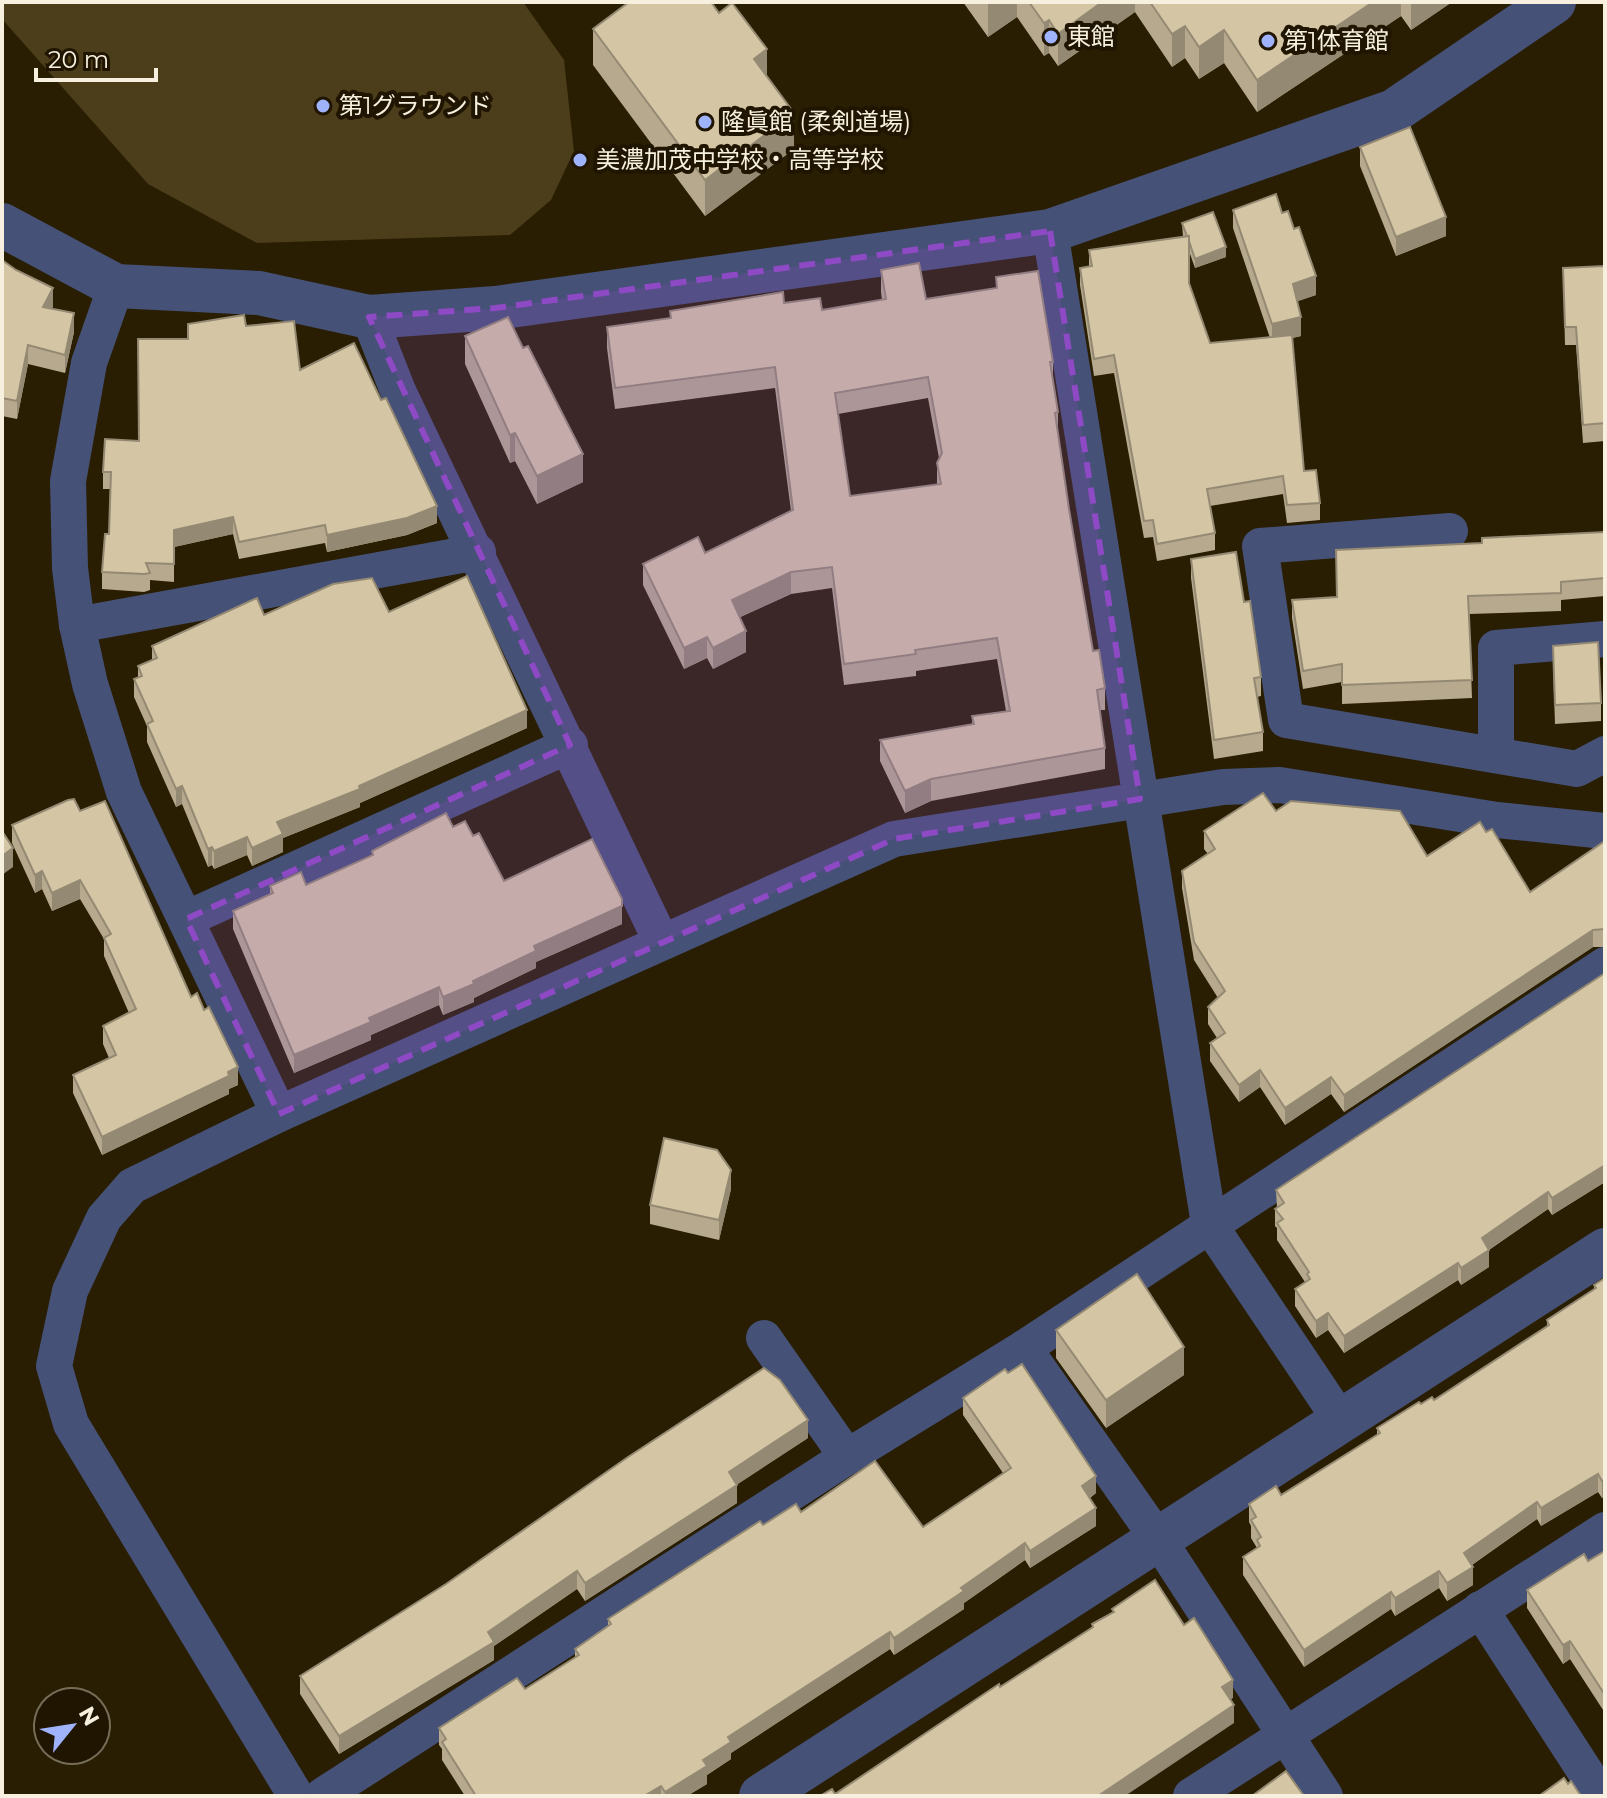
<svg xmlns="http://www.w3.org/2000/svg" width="1607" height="1798" viewBox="0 0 1607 1798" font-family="Montserrat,'Noto Sans JP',sans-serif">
  <rect width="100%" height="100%" fill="#291e02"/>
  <polygon fill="#4c3e1b" points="2,2 523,2 564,60 574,151 551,200 510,235 257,243 148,184 2,19"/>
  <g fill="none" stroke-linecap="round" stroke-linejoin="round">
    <g stroke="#465177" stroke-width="36">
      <polyline points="1050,231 1209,1224 1341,1421"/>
      <polyline points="116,286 89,363 68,481 70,568 77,625 90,684 124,792 279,1114"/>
      <polyline points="369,317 398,391 661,941"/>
      <polyline points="1450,531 1260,546 1286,720 1577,769 1605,754"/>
      <polyline points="77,625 478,552"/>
      <polyline points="1496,755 1496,648 1605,639"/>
      <polyline points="186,919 570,745"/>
      <polyline points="764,1338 847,1457"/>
      <polyline points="1024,1348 1158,1539 1325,1796"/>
      <polyline points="1480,1609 1601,1796"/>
      <polyline points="296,1796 71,1424 54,1366 70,1291 104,1218 132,1186 279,1114 894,839 1223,787 1280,785 1497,820 1605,831"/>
      <polyline points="322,1796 847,1457 1024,1348 1605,965"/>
      <polyline points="1191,1796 1605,1530"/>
    </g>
    <g stroke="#465177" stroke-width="44">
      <polyline points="2,225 116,286 259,293 369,317 496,308 1050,231 1394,111 1554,2"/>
      <polyline points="761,1796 1605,1250"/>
    </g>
  </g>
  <g fill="#b6a98d" fill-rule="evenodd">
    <polygon points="963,2 1452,2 1411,30 1401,16 1257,112 1224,63 1199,79 1185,58 1172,67 1135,12 1058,66 1049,53 1044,56 1017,17 988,37"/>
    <polygon points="593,29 767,76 794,149 705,216 593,65"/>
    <polygon points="1360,147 1446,236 1396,256 1360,166"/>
    <polygon points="1233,210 1282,213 1316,295 1297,301 1301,336 1292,338 1304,471 1320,503 1320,520 1287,523 1283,494 1210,506 1215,533 1215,550 1157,561 1153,537 1144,538 1114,373 1094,376 1080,285 1080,268 1089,266 1089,250 1183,237 1182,223 1226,257 1195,268 1189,251 1189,283 1210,343 1270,338 1233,228"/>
    <polygon points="2,260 53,306 52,309 74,332 65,373 28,364 17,419 2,416"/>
    <polygon points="1605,266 1605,441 1583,443 1576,345 1565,345 1563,268"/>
    <path d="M881 270 926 299 996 288V277L1053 362V380L1058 412V434L1069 509 1093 651 1105 688V710H1100L1105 748V769L931 801 905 813 880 761V740L972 724V716L1006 711 997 659 916 671V676L844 685 832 588 791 594 740 617 746 652 713 669 707 658 684 669 643 585V564L705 553 791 511 775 388 615 409 607 348V327L670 318V311L784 303 822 310 882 300 881 292ZM928 398 939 458 937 463V485L850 496 838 414Z"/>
    <polygon points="246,326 300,370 437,523 407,535 327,552 325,543 239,559 233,534 174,547 174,582 150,580 150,590 144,592 102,589 102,572 109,534 110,489 103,489 103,472 139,441 188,339"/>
    <polygon points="465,336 583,482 537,504 515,461 510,463 465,364"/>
    <polygon points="1605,532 1605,596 1561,600 1561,611 1469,614 1472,698 1342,704 1342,682 1303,689 1292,618 1292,600 1337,597 1482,543"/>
    <polygon points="1191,559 1244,602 1261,677 1261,696 1257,697 1263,732 1263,751 1214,759 1191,578"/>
    <polygon points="389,612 527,728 360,803 360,807 283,838 283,852 252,866 247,855 214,869 212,865 208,867 182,804 176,807 147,742 147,726 134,697 134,679 138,677 138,666 152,660 152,646 264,615"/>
    <polygon points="1553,664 1601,703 1601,721 1555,724"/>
    <polygon points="80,811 191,997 238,1085 229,1089 229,1094 102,1155 73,1093 73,1075 109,1058 103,1044 103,1026 129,1013 104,956 104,939 80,899 52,911 42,889 35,893 12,843 12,825"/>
    <polygon points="1276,811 1427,856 1486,832 1530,892 1605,841 1605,947 1593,947 1344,1112 1331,1094 1285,1125 1260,1087 1239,1102 1210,1061 1210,1043 1217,1038 1208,1024 1208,1007 1218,998 1194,960 1182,888 1182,871 1208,854 1204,849 1204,831"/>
    <polygon points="453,827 473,836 504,881 622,899 622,924 536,962 536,968 474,998 474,1002 443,1015 439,1005 371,1035 371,1040 294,1073 233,929 233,911 270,894 270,886 306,885 372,856 372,851"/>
    <polygon points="1605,973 1605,1182 1552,1215 1548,1209 1489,1250 1489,1267 1461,1285 1458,1280 1344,1353 1328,1330 1316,1338 1295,1306 1295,1289 1305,1282 1277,1240 1277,1228 1275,1226 1275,1209 1277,1208 1276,1190"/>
    <polygon points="731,1189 719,1240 650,1224 650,1205"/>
    <polygon points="1605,1278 1605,1497 1602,1498 1598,1492 1541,1526 1537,1519 1472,1565 1473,1585 1447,1601 1439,1588 1395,1616 1391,1609 1304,1667 1243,1575 1243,1557 1257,1548 1251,1538 1251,1526 1249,1522 1249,1504 1281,1495 1377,1435 1377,1428 1421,1404 1434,1400 1547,1326 1547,1320 1594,1290 1594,1285"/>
    <polygon points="1056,1330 1184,1375 1106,1428 1056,1358"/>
    <polygon points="963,1398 1096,1493 1090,1498 1096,1526 1030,1568 1025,1560 964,1603 964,1609 894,1655 890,1649 731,1753 731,1759 707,1775 707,1784 687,1796 465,1796 442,1760 442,1749 439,1745 439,1728 525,1689 575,1657 575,1649 608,1626 608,1619 763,1525 801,1512 923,1527 1003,1473 963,1415"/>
    <polygon points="808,1438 737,1484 737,1503 585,1601 577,1589 494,1646 494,1660 339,1754 300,1694 300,1676 446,1584"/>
    <polygon points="1605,1551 1605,1713 1570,1659 1563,1664 1527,1608 1527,1590 1588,1561"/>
  </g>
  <g fill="#948a73">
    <polygon points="992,2 1017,2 1017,17 988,37 988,4"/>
    <polygon points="1102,2 1135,2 1135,12 1058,66 1058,34"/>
    <polygon points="1373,2 1401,2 1401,16 1257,112 1257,80"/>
    <polygon points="1411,2 1452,2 1411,30"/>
    <polygon points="1049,20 1049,53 1044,56 1044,23"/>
    <polygon points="1185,26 1185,58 1172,67 1172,34"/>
    <polygon points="1224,30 1224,63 1199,79 1199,47"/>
    <polygon points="767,49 767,85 754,59"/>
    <polygon points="794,113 794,149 705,216 705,180"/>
    <polygon points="1446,217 1446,236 1396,256 1396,237"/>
    <polygon points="1226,247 1226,257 1195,268 1195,259"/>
    <polygon points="1316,276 1316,295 1293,303 1293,284"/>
    <polygon points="53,288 53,306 43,325 43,307"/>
    <polygon points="74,313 74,332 65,373 65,355"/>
    <polygon points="1301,317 1301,336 1272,343 1272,324"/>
    <polygon points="28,345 28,364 17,419 17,401"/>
    <polygon points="515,433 515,461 510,463 510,435"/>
    <polygon points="583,454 583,482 537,504 537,476"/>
    <polygon points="437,506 437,523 407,535 327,552 327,535"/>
    <polygon points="233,517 233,534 174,547 174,582 174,530"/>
    <polygon points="791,572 791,594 732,621 732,600"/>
    <polygon points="746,631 746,652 713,669 713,648"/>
    <polygon points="707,637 707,658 684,669 684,648"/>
    <polygon points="527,710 527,728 360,803 360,807 283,838 283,852 252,866 252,848 277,822"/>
    <polygon points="931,779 931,801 905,813 905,791"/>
    <polygon points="182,786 182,804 176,807 176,789"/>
    <polygon points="247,837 247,855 214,869 214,851"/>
    <polygon points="212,847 212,865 208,867 208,849"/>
    <polygon points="13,848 13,867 2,875 2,856"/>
    <polygon points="42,871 42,889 35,893 35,875"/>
    <polygon points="80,880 80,899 52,911 52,893"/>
    <polygon points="622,906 622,924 536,962 536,968 474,998 474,1002 443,1015 443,997 534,946"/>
    <polygon points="1593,930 1593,947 1344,1112 1344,1095"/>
    <polygon points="439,987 439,1005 371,1035 371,1040 294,1073 294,1055 369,1018"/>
    <polygon points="238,1067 238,1085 229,1089 229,1094 102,1155 102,1137"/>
    <polygon points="1260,1070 1260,1087 1239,1102 1239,1085"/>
    <polygon points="1331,1077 1331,1094 1285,1125 1285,1108"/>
    <polygon points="1605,1165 1605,1182 1552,1215 1552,1198"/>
    <polygon points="731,1170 731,1189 719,1240 719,1220"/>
    <polygon points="1548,1192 1548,1209 1483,1254 1489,1250 1489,1267 1461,1285 1461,1268 1482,1238"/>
    <polygon points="1458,1263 1458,1280 1344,1353 1344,1336"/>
    <polygon points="1328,1313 1328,1330 1316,1338 1316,1321"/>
    <polygon points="1184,1347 1184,1375 1106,1428 1106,1400"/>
    <polygon points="808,1420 808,1438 729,1490 729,1472"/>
    <polygon points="1598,1474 1598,1492 1541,1526 1541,1508"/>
    <polygon points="1096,1476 1096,1493 1082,1503 1082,1486"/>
    <polygon points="1605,1479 1605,1497 1602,1498 1602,1481"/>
    <polygon points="737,1485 737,1503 585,1601 585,1583"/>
    <polygon points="1537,1502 1537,1519 1464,1570 1464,1553"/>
    <polygon points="1096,1508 1096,1526 1030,1568 1030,1551"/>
    <polygon points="1025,1543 1025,1560 964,1603 964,1609 894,1655 894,1638 961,1588"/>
    <polygon points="1473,1567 1473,1585 1447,1601 1447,1583"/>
    <polygon points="577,1571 577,1589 494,1646 494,1660 339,1754 339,1736"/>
    <polygon points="1439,1571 1439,1588 1395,1616 1395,1598"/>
    <polygon points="1391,1592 1391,1609 1304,1667 1304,1650"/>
    <polygon points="890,1632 890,1649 731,1753 731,1759 707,1775 707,1784 687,1796 665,1796 665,1792 728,1737"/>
    <polygon points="1570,1641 1570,1659 1563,1664 1563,1645"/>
    <polygon points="1233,1680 1233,1698 1222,1705 1222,1687"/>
    <polygon points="1234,1705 1234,1723 1125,1796 1098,1796"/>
    <polygon points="661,1786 661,1796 644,1796"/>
  </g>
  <g fill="#d4c5a4" stroke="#948a73" stroke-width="2" fill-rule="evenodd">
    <polygon points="629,2 711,2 719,13 732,3 767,49 754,59 794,113 705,180 593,29"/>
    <polygon points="1029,2 1102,2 1058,34 1049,20 1044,23"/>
    <polygon points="1150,2 1373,2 1257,80 1224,30 1199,47 1185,26 1172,34"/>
    <polygon points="1410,127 1446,217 1396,237 1360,147"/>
    <polygon points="1276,194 1282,213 1288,211 1294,229 1299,227 1316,276 1293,284 1301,317 1272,324 1233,210"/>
    <polygon points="1213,212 1226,247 1195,259 1189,241 1189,236 1187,236 1182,223"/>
    <polygon points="1189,236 1189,283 1210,343 1292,335 1304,471 1316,470 1320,503 1287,505 1283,476 1207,489 1215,533 1157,544 1153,520 1144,521 1114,355 1094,359 1080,268 1092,266 1089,250"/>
    <polygon points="2,260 16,270 53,288 43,307 74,313 65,355 28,345 17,401 2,398"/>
    <path d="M919 263 926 299 997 288 996 277 1038 271 1053 362H1050L1058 412 1055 413 1069 509 1093 651 1099 650 1105 688 1097 690 1105 748 931 779 905 791 880 740 974 724 972 716 1010 711 997 638 915 650 916 654 844 664 832 567 791 572 732 600 746 631 713 648 707 637 684 648 643 564 698 537 705 553 793 510 775 367 615 388 607 327 671 318 670 311 783 292 784 303 820 298 822 310 886 299 881 270ZM928 377 942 453 937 463 941 484 850 496 835 393Z"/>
    <polygon points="1605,266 1605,423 1583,425 1576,327 1565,327 1563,268"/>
    <polygon points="244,315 246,326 294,321 300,370 354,343 381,400 386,398 437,506 407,518 327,535 325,525 239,542 233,517 174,530 174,564 146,563 150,573 144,574 102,572 105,534 109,534 111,472 103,472 105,439 139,441 138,339 188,339 188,324"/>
    <polygon points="508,317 523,348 528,346 583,454 537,476 515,433 510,435 465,336"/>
    <polygon points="1605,532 1605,578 1561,582 1561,593 1468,596 1472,680 1342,685 1342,664 1303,671 1292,600 1337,597 1336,550 1482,543 1482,538"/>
    <polygon points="1236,552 1244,602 1250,601 1261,677 1254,678 1263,732 1214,740 1191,559"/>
    <polygon points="467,576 527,710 359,786 360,789 277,822 283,834 252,848 247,837 214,851 212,847 208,849 182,786 176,789 147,724 153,721 134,679 142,676 138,666 157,658 152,646 257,598 264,615 333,584 372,578 389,612"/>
    <polygon points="1598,642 1601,703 1555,705 1553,646"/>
    <polygon points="1263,793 1276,811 1291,801 1400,811 1427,856 1480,822 1486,832 1492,829 1530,892 1605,841 1605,929 1593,930 1344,1095 1331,1077 1285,1108 1260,1070 1239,1085 1210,1043 1225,1033 1208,1007 1225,991 1194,942 1182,871 1215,849 1204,831"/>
    <polygon points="74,799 80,811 105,801 191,997 197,993 204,1010 209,1007 238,1067 228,1072 229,1076 102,1137 73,1075 116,1055 103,1026 136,1009 104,938 111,934 80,880 52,893 42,871 35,875 12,825 68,800"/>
    <polygon points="446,813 453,827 465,821 473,836 479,833 504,881 592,839 622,899 622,906 534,946 536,951 473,981 474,984 443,997 439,987 369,1018 371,1022 294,1055 233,911 273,893 270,886 301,872 306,885 373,855 372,851"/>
    <polygon points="2,831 13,848 2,856"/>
    <polygon points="1605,973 1605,1165 1552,1198 1548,1192 1482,1238 1489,1250 1461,1268 1458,1263 1344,1336 1328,1313 1316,1321 1295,1289 1310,1279 1307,1274 1309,1272 1277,1223 1283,1219 1275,1209 1284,1203 1276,1190"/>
    <polygon points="664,1138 717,1150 731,1170 719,1220 650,1205"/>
    <polygon points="1137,1274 1184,1347 1106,1400 1056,1330"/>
    <polygon points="1605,1278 1605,1479 1602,1481 1598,1474 1541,1508 1537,1502 1464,1553 1473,1567 1447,1583 1439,1571 1395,1598 1391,1592 1304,1650 1243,1557 1260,1546 1257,1540 1261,1537 1251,1520 1256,1517 1249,1504 1276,1486 1281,1495 1380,1433 1377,1428 1419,1402 1421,1404 1432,1397 1434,1400 1549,1325 1547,1320 1596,1288 1594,1285"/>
    <polygon points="1022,1364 1096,1476 1082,1486 1096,1508 1030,1551 1025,1543 961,1588 964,1591 894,1638 890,1632 728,1737 731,1742 703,1760 707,1766 665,1792 661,1786 644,1796 476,1796 442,1742 446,1739 439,1728 517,1678 525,1689 579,1655 575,1649 611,1624 608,1619 760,1521 763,1525 796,1504 801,1512 875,1461 923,1527 1011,1468 963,1398 1005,1369 1008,1373"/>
    <polygon points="764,1368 780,1380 808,1420 729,1472 737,1485 585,1583 577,1571 488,1632 494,1642 339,1736 300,1676 446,1584 628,1457"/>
    <polygon points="1605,1551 1605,1695 1570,1641 1563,1645 1527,1590 1584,1554 1588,1561"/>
    <polygon points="1155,1580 1184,1625 1194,1618 1233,1680 1222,1687 1234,1705 1098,1796 820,1796 832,1789 835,1794 999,1684 1000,1687 1093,1627 1092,1624 1114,1612 1112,1609"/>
    <polygon points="1286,1771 1304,1796 1252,1796"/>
    <polygon points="1564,1778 1568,1784 1571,1781 1581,1796 1539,1796"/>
  </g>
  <path fill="#8e49c4" fill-opacity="0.2" stroke="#8e49c4" stroke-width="6" stroke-dasharray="16 10" stroke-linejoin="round" d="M1050 231 1140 799 894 839 279 1114 186 919 570 745 369 317 496 308Z"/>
  <g fill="#9fb3fd" stroke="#201500" stroke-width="3">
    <circle cx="1051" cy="37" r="8"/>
    <circle cx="1268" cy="41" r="8"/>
    <circle cx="323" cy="106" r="8"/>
    <circle cx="705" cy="122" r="8"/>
    <circle cx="580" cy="160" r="8"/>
  </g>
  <g text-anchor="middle" stroke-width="8" stroke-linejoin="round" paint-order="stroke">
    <g font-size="24" fill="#f7f0df" stroke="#201500" text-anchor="start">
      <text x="1067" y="45">東館</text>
      <text x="1284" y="49">第1体育館</text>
      <text x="339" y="114">第1グラウンド</text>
      <text x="721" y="130">隆眞館 (柔剣道場)</text>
      <text x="596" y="168">美濃加茂中学校・高等学校</text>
    </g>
  </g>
  <rect width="1607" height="1798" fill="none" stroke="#f7f0df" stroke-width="8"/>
  <g transform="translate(72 1726) rotate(60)"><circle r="38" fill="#201500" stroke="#766d59" stroke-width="2"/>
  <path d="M0-6L14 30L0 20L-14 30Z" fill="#9fb3fd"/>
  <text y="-12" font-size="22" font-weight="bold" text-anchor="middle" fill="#f7f0df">N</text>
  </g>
  <path d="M36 68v12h120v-12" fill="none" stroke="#f7f0df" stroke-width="4"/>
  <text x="48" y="68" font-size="24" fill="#f7f0df" stroke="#201500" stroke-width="6" paint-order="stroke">20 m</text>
</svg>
